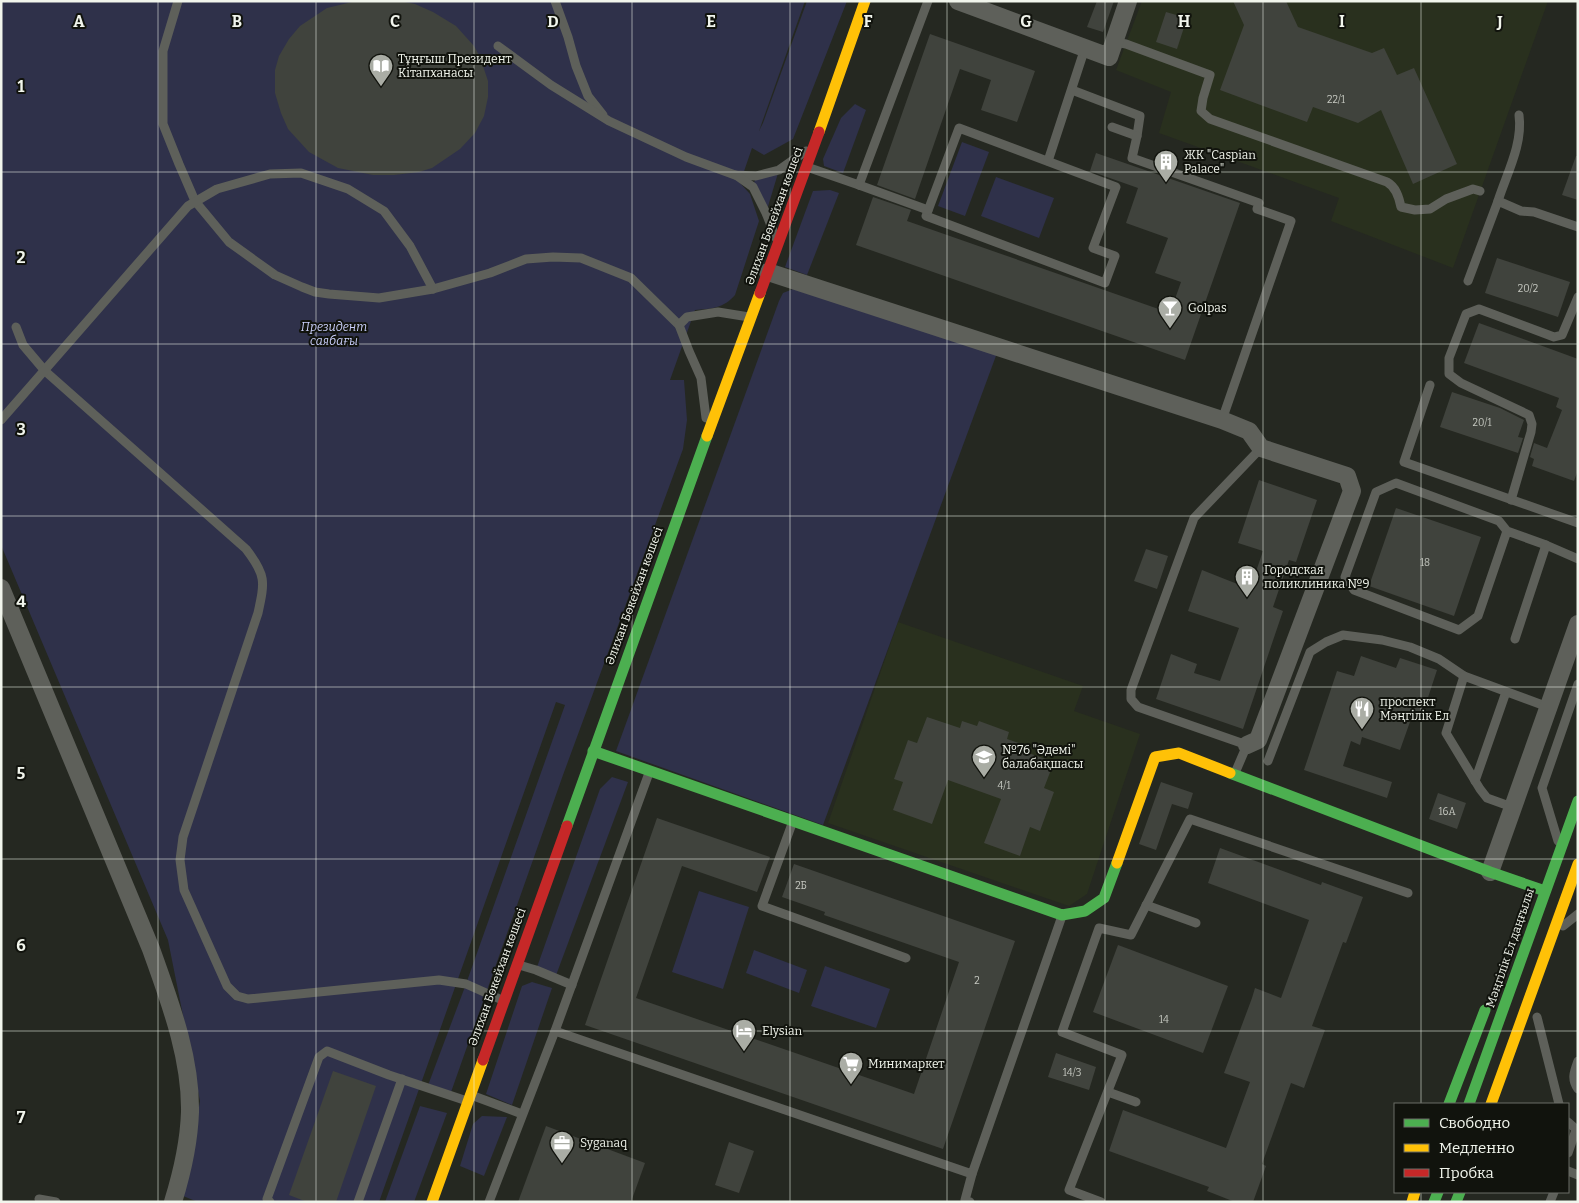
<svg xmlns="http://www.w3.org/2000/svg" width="1579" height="1203" viewBox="0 0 1579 1203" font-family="Bitter,serif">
  <rect width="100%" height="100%" fill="#252821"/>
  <g fill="#29301e">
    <polygon points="1142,1 1548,1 1453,268 1331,221 1339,198 1159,133 1171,92 1116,70"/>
    <polygon points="898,622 1083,686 1074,711 1140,734 1087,894 1069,906 828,823"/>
  </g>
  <g fill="#2f314a">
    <path d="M1 1H805L759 131 763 123 807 1H847L793 139 764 155 752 148 740 183 750 194 759 221 735 295C724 308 711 309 695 310L670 380H684L687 420 683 449 563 775 450 1095 427 1088 466 984 565 705 556 702 379 1202H198L183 1196 200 1101 168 940 1 545Z"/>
    <polygon points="855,104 866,110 843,173 824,166 823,159 841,118"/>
    <polygon points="962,142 989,152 965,216 938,206"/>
    <polygon points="779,170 766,213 753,187 756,176"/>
    <polygon points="996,177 1054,198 1039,238 981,216"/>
    <polygon points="830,190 839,193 807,275 785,267 813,191"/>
    <polygon points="793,289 997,353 823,825 616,751 779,301 783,293"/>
    <polygon points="612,777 628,782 555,978 536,970 600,789"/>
    <polygon points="699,891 749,907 723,989 672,972"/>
    <polygon points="754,950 807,970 799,993 746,973"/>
    <polygon points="825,966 890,989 876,1028 811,1006"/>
    <polygon points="532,982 552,988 512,1105 486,1094 522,986"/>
    <polygon points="420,1106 447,1113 414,1202 385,1202"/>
    <polygon points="482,1116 507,1117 484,1176 460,1166 473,1124"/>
  </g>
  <g fill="#40433d">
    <polygon points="356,1 400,1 415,4 433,12 456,26 474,46 480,57 488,81 488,97 484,116 475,133 460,149 432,168 419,172 394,175 373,175 338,168 309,152 288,129 281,113 275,93 275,70 279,56 289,39 300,26 327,8"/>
    <polygon points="1097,1 1114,1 1103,32 1087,27"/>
    <polygon points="1233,1 1286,1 1298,27 1372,53 1384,48 1397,75 1414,68 1457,164 1413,184 1381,110 1358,123 1313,107 1307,122 1220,90 1244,25"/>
    <polygon points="1166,12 1187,18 1177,49 1156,42"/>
    <polygon points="930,34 1035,71 1017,122 981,110 991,80 960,69 915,199 877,185"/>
    <polygon points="1096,153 1240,203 1185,360 856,245 873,197 911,210 907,221 1170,313 1181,282 1155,273 1168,238 1126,223 1138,188 1090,171"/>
    <polygon points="1576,156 1578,156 1578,200 1562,195"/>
    <polygon points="1497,258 1570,282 1558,317 1485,293"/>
    <polygon points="1479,323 1578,359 1578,470 1574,481 1532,466 1534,459 1530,457 1534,443 1547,448 1562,410 1556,407 1559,398 1464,363"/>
    <polygon points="1452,392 1500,408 1524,420 1518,437 1523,438 1518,453 1440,427"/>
    <polygon points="1259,480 1317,500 1296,562 1289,560 1273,607 1283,611 1243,729 1156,699 1171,654 1197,664 1194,673 1220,681 1239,628 1188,611 1202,570 1250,589 1263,551 1238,543"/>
    <polygon points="1396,508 1481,537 1454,616 1369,586"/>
    <polygon points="1146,549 1168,556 1157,589 1134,581"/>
    <polygon points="1361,656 1396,668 1400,658 1437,670 1420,722 1411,719 1400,750 1362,737 1360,745 1351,741 1343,766 1392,782 1387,798 1304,770 1337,671 1354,676"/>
    <polygon points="927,717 960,728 962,721 977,726 979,721 1009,732 1007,739 1022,744 1020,750 1054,762 1044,788 1054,792 1040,831 1030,827 1020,856 984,843 1001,799 948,780 932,824 893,810 903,782 894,779 908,740 917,743"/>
    <polygon points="1161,782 1193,793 1188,809 1172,804 1156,850 1139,844"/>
    <polygon points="1438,793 1466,803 1457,829 1429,819"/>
    <polygon points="657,818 770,857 757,892 682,866 636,998 914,1094 959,962 824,915 825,912 782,897 794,864 1015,941 943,1149 585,1025"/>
    <polygon points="1220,848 1321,885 1322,882 1363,897 1346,943 1343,942 1312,1026 1325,1030 1304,1088 1291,1083 1262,1164 1266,1166 1253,1202 1235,1202 1207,1191 1209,1187 1109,1151 1123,1110 1226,1148 1250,1082 1224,1073 1252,998 1255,988 1281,998 1309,920 1208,883"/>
    <polygon points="1118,945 1228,986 1203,1053 1093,1012"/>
    <polygon points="1056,1053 1096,1067 1089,1090 1048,1077"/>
    <polygon points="333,1071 376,1086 336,1202 307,1202 289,1195"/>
    <polygon points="546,1126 645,1163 631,1202 518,1202"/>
    <polygon points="729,1142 754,1151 739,1193 715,1185"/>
  </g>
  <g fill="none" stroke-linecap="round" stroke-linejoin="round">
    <g stroke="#5e605a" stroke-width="9">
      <polyline points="178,1 163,51 163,124 179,164 195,201 229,242 275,275 302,287 315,292 329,294 379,298 433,289 490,273 526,259 553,257 581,258 631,278 679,325 689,351 701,378 706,418"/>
      <polyline points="555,1 568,37 576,66 588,96 603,115"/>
      <path d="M1115 42 1126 44 1210 75 1203 98 1201 111 1210 119 1387 182C1396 187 1399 197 1401 207L1415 210 1430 209 1446 199 1473 189 1480 191"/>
      <polyline points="498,46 551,85 609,121 686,157 735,175 756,176 779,170 806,151"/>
      <polyline points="1072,90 1140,116 1137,136 1112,127"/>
      <polygon points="959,128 1116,187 1093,248 1115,256 1105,283 926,216"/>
      <polyline points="1137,136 1132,158 1259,203 1257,209 1291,221 1222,420"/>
      <polyline points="1048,161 1085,48"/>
      <polyline points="807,167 859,185 928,1"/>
      <polyline points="736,175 753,187 766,213 776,238"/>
      <polyline points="859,185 928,210"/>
      <path d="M1498 201C1507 173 1523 144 1519 115"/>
      <polyline points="1468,281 1498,201 1521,211 1534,212 1578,227"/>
      <polyline points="679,325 687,317 718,312 749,317"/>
      <path d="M16 327 23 345 45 371 246 549C266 575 265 581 258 613L183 837 180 860 184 890 227 986 237 996 248 999 439 980 466 984 502 1000"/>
      <polyline points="1430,385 1404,462 1578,523"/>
      <polyline points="1,420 188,206 217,189 270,174 301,173 348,189 384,211 410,246 433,289"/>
      <polyline points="1511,500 1531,432 1532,424 1529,415 1461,383 1449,374 1449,358 1466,314 1479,309 1554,337 1562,335 1578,297"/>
      <polyline points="1507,531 1478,616 1459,630 1354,590 1345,577 1376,492 1396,483 1499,521 1507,531 1546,545"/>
      <polyline points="1515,639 1546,545 1578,559"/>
      <polyline points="1268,761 1310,652 1326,642 1343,635 1382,640 1410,647 1439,659 1464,676"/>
      <polyline points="649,773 555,1031 972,1174 1062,916"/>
      <polyline points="1235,773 1247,745 1138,707 1131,699 1131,690 1194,518 1261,448"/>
      <polyline points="1475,781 1506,692"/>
      <polyline points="1512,807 1487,798 1480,789 1446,733 1464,676 1548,707"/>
      <polyline points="793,821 762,906 906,958"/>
      <polyline points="1558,841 1542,788 1578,684"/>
      <polyline points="1146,905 1196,923"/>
      <polyline points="1563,926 1578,914"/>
      <polyline points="519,965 536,970 572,985"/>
      <polyline points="1537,1017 1559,1104"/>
      <path d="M1578 1061C1574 1072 1571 1079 1578 1089"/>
      <polyline points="1108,1092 1136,1102"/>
      <polyline points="471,1095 522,1114"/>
      <polyline points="1568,1122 1578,1131"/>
      <polyline points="1568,1153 1576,1130"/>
      <polyline points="1568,1171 1578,1175"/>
      <polyline points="39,1199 56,1202"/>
      <polyline points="270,1202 267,1199 319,1057 327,1051 389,1075 467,1101"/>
      <polyline points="358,1202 402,1079"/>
      <polyline points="489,1202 555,1031"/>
      <polyline points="970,1202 965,1200 972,1174"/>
      <polyline points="1101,1202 1069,1190 1122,1055 1062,1032 1099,928 1131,935 1190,819 1408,893"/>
      <polyline points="1550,1202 1554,1192"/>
    </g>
    <g stroke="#5e605a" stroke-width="18">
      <polyline points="958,1 1109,57 1128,1"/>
      <polyline points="768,272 1222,420 1249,431 1261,448 1347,476 1352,491 1258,740 1247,745"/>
      <path d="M1 588 151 949C169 1000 191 1056 190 1112 189 1142 182 1173 173 1202"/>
      <polyline points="1490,872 1578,624"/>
    </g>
    <g stroke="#4caf50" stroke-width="11">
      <polyline points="593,751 1062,915 1085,911 1104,898 1117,863"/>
      <polyline points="1230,773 1490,872 1545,891"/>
      <polyline points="567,826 707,436"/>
      <polyline points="1449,1104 1485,1010"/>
      <polyline points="1469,1104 1578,801"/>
      <polyline points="1434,1202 1438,1192"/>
      <polyline points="1456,1202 1460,1192"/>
    </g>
    <g stroke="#ffc107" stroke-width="11">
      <polyline points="819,132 865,1"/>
      <polyline points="707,436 760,293"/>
      <polyline points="1117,863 1155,757 1179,753 1230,773"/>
      <polyline points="1491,1104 1578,864"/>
      <polyline points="432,1202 483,1060"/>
      <polyline points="1412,1202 1415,1192"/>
    </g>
    <g stroke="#c62828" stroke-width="11">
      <polyline points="760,293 819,132"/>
      <polyline points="483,1060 567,826"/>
    </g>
  </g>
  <path fill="none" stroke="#f1f5ec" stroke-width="1" stroke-opacity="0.55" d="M158 1V1202M316 1V1202M474 1V1202M632 1V1202M790 1V1202M947 1V1202M1105 1V1202M1263 1V1202M1421 1V1104M1 172H1578M1 344H1578M1 516H1578M1 687H1578M1 859H1578M1 1031H1578M1421 1192V1202"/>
  <defs>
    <symbol id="library-pin" viewBox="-11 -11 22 30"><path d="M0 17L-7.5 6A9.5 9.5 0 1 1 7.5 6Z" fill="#aaada5" stroke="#11130d"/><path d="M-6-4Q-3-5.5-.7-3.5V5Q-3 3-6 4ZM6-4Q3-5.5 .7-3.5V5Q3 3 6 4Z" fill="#fff"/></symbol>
    <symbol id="building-pin" viewBox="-11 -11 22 30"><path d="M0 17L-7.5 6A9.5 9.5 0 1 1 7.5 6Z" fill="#aaada5" stroke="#11130d"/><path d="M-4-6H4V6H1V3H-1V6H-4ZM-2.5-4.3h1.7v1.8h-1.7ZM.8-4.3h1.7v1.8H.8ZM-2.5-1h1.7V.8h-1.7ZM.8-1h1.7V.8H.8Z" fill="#fff"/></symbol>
    <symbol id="bar-pin" viewBox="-11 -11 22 30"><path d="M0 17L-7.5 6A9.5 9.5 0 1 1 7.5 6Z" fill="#aaada5" stroke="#11130d"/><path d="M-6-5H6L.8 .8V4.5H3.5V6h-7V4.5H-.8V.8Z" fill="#fff"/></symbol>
    <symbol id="restaurant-pin" viewBox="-11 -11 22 30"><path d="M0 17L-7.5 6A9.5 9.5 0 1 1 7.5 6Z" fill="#aaada5" stroke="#11130d"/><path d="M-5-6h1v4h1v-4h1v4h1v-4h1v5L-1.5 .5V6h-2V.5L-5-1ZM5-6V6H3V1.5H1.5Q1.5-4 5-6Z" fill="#fff"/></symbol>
    <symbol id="school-pin" viewBox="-11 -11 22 30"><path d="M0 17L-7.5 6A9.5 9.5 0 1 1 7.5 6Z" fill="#aaada5" stroke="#11130d"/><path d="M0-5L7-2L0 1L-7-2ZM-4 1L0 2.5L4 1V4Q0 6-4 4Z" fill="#fff"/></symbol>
    <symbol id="hotel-pin" viewBox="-11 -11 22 30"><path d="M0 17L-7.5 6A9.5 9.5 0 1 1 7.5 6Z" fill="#aaada5" stroke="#11130d"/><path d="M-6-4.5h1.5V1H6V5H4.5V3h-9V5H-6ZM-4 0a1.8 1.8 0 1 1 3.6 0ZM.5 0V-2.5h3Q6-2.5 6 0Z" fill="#fff"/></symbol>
    <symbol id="supermarket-pin" viewBox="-11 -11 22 30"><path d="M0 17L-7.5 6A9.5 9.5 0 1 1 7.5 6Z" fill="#aaada5" stroke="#11130d"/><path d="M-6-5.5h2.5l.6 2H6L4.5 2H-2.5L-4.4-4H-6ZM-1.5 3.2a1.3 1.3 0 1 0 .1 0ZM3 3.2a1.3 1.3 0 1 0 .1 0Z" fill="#fff"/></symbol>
    <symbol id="office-pin" viewBox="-11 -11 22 30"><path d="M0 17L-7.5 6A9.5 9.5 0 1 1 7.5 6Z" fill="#aaada5" stroke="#11130d"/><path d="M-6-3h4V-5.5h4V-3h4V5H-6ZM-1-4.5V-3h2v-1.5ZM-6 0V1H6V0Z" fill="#fff"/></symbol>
  </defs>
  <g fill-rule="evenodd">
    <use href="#library-pin" x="367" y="52" width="28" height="38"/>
    <use href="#building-pin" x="1152" y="148" width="28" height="38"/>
    <use href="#bar-pin" x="1156" y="294" width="28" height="38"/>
    <use href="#building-pin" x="1233" y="563" width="28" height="38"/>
    <use href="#restaurant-pin" x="1348" y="695" width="28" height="38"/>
    <use href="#school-pin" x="970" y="743" width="28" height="38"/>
    <use href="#hotel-pin" x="730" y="1017" width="28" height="38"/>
    <use href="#supermarket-pin" x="837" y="1050" width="28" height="38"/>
    <use href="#office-pin" x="548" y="1129" width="28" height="38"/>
  </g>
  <g text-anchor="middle" stroke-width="4" stroke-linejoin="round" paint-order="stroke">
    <g font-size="10" fill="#c5c8c0">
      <text x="1336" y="103">22/1</text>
      <text x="1528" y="292">20/2</text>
      <text x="1482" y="426">20/1</text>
      <text x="1425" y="566">18</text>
      <text x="1004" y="789">4/1</text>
      <text x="1447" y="815">16А</text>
      <text x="801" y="889">2Б</text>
      <text x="977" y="984">2</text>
      <text x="1164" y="1023">14</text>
      <text x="1072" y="1076">14/3</text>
    </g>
    <g font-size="12" fill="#f1f5ec" stroke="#11130d" text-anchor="start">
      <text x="398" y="63">Тұңғыш Президент<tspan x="398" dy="14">Кітапханасы</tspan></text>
      <text x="1184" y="159">ЖК "Caspian<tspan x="1184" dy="14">Palace"</tspan></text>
      <text x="1188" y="312">Golpas</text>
      <text x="1264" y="574">Городская<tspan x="1264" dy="14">поликлиника №9</tspan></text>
      <text x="1380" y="706">проспект<tspan x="1380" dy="14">Мәңгілік Ел</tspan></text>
      <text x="1002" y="754">№76 "Әдемі"<tspan x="1002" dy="14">балабақшасы</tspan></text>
      <text x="762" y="1035">Elysian</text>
      <text x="868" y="1068">Минимаркет</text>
      <text x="580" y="1147">Syganaq</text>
    </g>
    <g font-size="12" fill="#f1f5ec" stroke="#11130d">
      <text transform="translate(774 216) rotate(-70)" y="4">Әлихан Бөкейхан көшесі</text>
      <text transform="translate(634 596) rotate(-70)" y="4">Әлихан Бөкейхан көшесі</text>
      <text transform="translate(1510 948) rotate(-71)" y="4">Мәңгілік Ел даңғылы</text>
      <text transform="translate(497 977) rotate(-70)" y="4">Әлихан Бөкейхан көшесі</text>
    </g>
    <g font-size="12" font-style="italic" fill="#cacffa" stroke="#11130d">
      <text x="334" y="331">Президент<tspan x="334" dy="14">саябағы</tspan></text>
    </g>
  </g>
  <g font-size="16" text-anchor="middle" font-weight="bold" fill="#f1f5ec" stroke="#11130d" stroke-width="4" stroke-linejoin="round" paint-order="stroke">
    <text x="79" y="27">A</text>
    <text x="237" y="27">B</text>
    <text x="395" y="27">C</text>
    <text x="553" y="27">D</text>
    <text x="711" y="27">E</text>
    <text x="868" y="27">F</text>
    <text x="1026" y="27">G</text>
    <text x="1184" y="27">H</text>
    <text x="1342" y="27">I</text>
    <text x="1500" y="27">J</text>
    <text x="21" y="92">1</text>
    <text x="21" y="263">2</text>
    <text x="21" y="435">3</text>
    <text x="21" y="607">4</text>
    <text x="21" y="779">5</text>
    <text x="21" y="951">6</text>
    <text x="21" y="1123">7</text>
  </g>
  <rect width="1579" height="1203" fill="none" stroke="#f1f5ec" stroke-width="5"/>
  <rect x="1394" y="1103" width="175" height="90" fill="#11130d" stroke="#6b6d66"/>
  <rect x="1404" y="1119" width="25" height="8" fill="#4caf50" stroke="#6b6d66"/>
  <text x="1439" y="1128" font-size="15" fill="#f1f5ec">Свободно</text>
  <rect x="1404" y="1144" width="25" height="8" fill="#ffc107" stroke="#6b6d66"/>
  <text x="1439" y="1153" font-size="15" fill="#f1f5ec">Медленно</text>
  <rect x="1404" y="1169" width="25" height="8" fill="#c62828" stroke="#6b6d66"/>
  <text x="1439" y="1178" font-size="15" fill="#f1f5ec">Пробка</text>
</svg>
